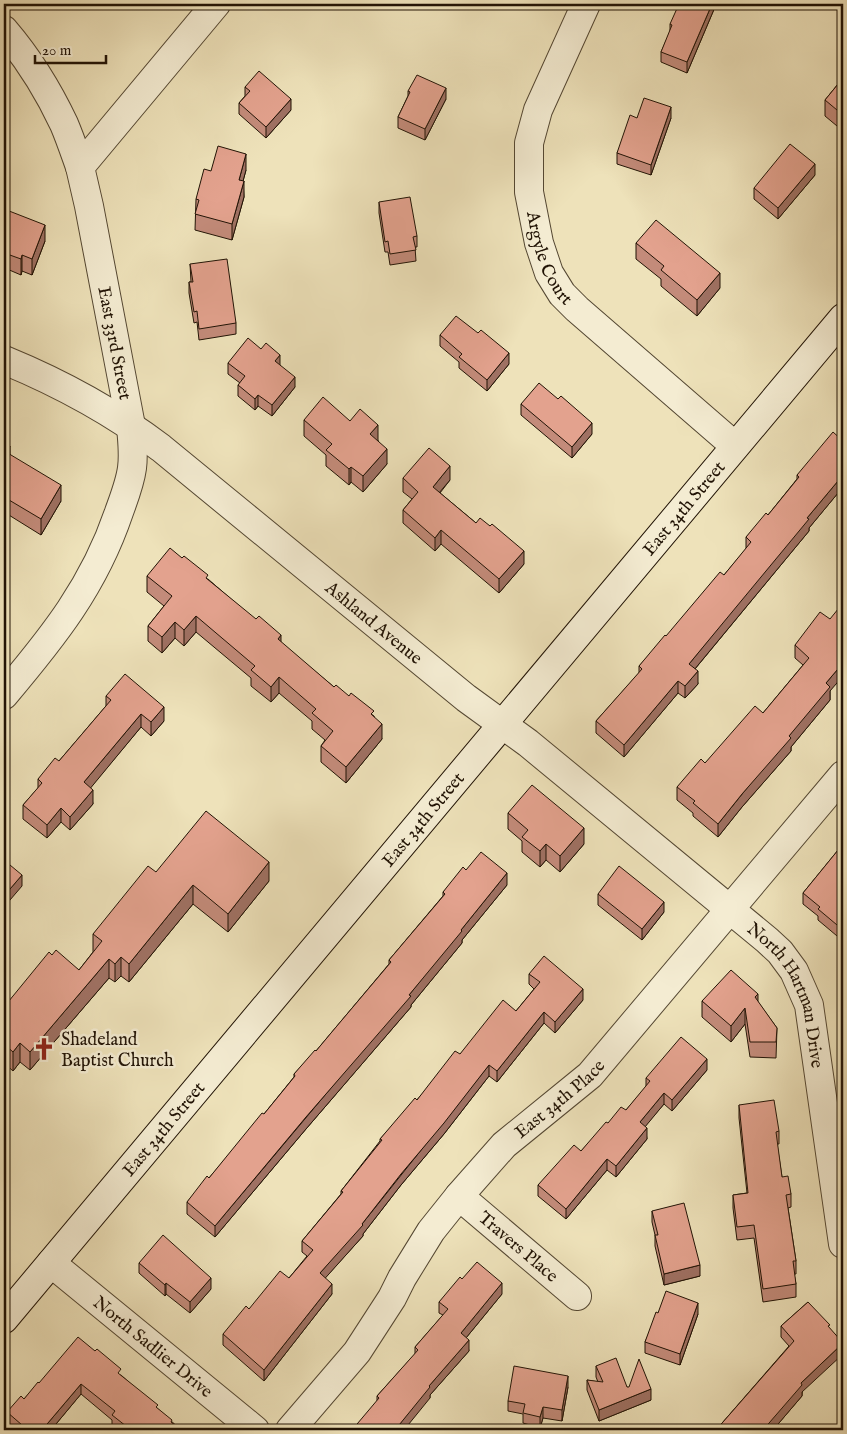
<svg xmlns="http://www.w3.org/2000/svg" width="847" height="1434" viewBox="0 0 847 1434" font-family="'IM FELL English',serif">
  <rect width="100%" height="100%" fill="#eee2ba"/>
  <filter id="stains"><feTurbulence type="fractalNoise" baseFrequency=".004" numOctaves="4"/><feColorMatrix values="0 0 0 0 .2 0 0 0 0 .09 0 0 0 0 .02 0 0 0 .5 -.17"/></filter>
  <radialGradient id="worn" r=".72"><stop offset=".6" stop-color="#630" stop-opacity="0"/><stop offset="1" stop-color="#630" stop-opacity=".3"/></radialGradient>
  <g fill="none" stroke-linecap="round" stroke-linejoin="round">
    <defs>
      <g id="street">
        <path id="s1" d="M586 4 538 110 529 143V192L539 243 549 273 562 294 577 309 735 446"/>
        <path d="M4 30C28 58 48 90 64 124 70 138 75 153 80 167"/>
        <path id="s2" d="M4 360C60 383 112 411 161 448L466 698 528 743 767 940 780 952 794 971 809 1005 843 1244"/>
        <path d="M4 695C53 637 94 586 119 512 124 498 130 483 132 468 134 454 132 440 131 426L89 206 80 167 216 4"/>
        <path id="s3" d="M459 1196 577 1296"/>
        <path id="s4" d="M51 1263 255 1430"/>
        <path id="s5" d="M290 1430 357 1352 392 1298 402 1278 431 1231 459 1196 504 1145 590 1075 843 775"/>
      </g>
      <g id="secondary">
        <path id="s6" d="M4 1319 843 318"/>
      </g>
    </defs>
    <use href="#street" stroke="#544732" stroke-width="30"/>
    <use href="#secondary" stroke="#211305" stroke-width="30"/>
    <use href="#street" stroke="#f4ecd2" stroke-width="28"/>
    <use href="#secondary" stroke="#f4ecd2" stroke-width="28"/>
  </g>
  <g fill="#c38b7a" stroke="#211305">
    <polygon points="130,4 138,4 135,8"/>
    <polygon points="715,4 715,7 687,73 661,62 661,52 670,32 670,24"/>
    <polygon points="843,54 843,131 825,116 825,100 842,79 838,76 838,60"/>
    <polygon points="245,87 291,110 266,138 239,114 239,103 245,96"/>
    <polygon points="408,91 446,99 425,140 398,128 398,117 408,96"/>
    <polygon points="637,118 671,118 651,175 617,164 617,153"/>
    <polygon points="246,170 243,181 244,197 232,240 195,230 196,199"/>
    <polygon points="815,175 778,219 754,199 754,188"/>
    <polygon points="379,202 417,236 417,247 415,247 416,261 390,265 388,252 385,252 379,213"/>
    <polygon points="4,209 45,241 32,275 22,271 21,275 7,269 5,274 4,274"/>
    <polygon points="636,243 720,288 697,316 661,286 661,279 636,259"/>
    <polygon points="190,264 236,323 236,334 199,340 197,322 194,323 189,293 189,282 191,282"/>
    <polygon points="440,335 509,364 487,391 459,368 459,362 440,346"/>
    <polygon points="228,363 280,365 295,387 272,416 258,406 255,410 238,396 238,385 240,383 228,374"/>
    <polygon points="521,404 592,434 572,458 521,415"/>
    <polygon points="304,420 350,421 378,440 387,464 363,492 351,482 349,485 326,466 326,455 304,436"/>
    <polygon points="843,441 843,487 809,528 809,531 695,669 698,684 685,698 678,693 624,757 596,733 596,721 639,673 639,666 724,575 746,549 746,537 768,515 797,479 797,475"/>
    <polygon points="4,442 10,455 61,501 41,535 4,512"/>
    <polygon points="403,478 450,480 440,493 476,523 490,526 524,564 499,593 441,544 435,551 403,523 403,510 412,499 403,492"/>
    <polygon points="147,576 208,579 281,643 334,687 374,716 382,739 346,783 321,762 321,746 325,740 312,729 312,721 279,693 271,702 251,686 251,678 196,632 184,646 175,638 162,653 148,641 148,626 164,606 147,592"/>
    <polygon points="830,619 830,700 791,747 791,751 742,807 718,837 693,816 693,813 677,800 677,787 763,713 803,665 795,658 795,645"/>
    <polygon points="106,696 164,721 151,736 141,727 90,788 93,804 70,830 61,822 47,838 23,819 23,805 38,788 38,779 59,761 106,706"/>
    <polygon points="508,813 584,844 560,872 546,860 540,867 522,852 522,841 508,829"/>
    <polygon points="843,844 843,941 818,920 818,916 803,904 803,893"/>
    <polygon points="466,870 507,885 462,940 462,943 411,1005 411,1007 306,1129 215,1237 187,1214 187,1202 209,1178 264,1114 294,1077 294,1074 316,1051 389,964 389,960 443,896 443,892"/>
    <polygon points="156,872 269,881 228,932 193,904 129,982 121,976 115,982 109,978 30,1070 20,1062 13,1071 4,1063 4,1007 52,955 79,970 93,952 93,934"/>
    <polygon points="598,894 664,912 642,940 598,905"/>
    <polygon points="529,974 583,1000 555,1033 544,1023 497,1082 489,1076 444,1134 401,1185 363,1234 363,1236 325,1278 332,1294 264,1381 223,1345 223,1334 249,1309 289,1278 307,1256 302,1252 302,1241 341,1194 341,1191 380,1141 380,1139 460,1054 516,1011 534,989 529,984"/>
    <polygon points="702,1001 758,1002 777,1028 776,1058 750,1057 745,1024 731,1042 702,1017"/>
    <polygon points="707,1070 672,1111 664,1104 645,1126 647,1139 616,1177 607,1170 566,1219 538,1196 538,1185 581,1151 608,1123 626,1110 646,1087 646,1078"/>
    <polygon points="739,1105 779,1131 779,1144 777,1144 782,1177 791,1194 791,1207 788,1208 796,1261 796,1274 794,1274 796,1284 796,1297 763,1302 754,1238 737,1240 733,1208 733,1195 747,1193 739,1118"/>
    <polygon points="652,1211 700,1276 664,1285 655,1246 655,1235 652,1222"/>
    <polygon points="139,1263 211,1289 190,1313 166,1294 165,1296 139,1273"/>
    <polygon points="462,1279 502,1294 466,1338 469,1351 430,1395 430,1398 377,1401 377,1396 415,1354 415,1347 443,1315 439,1313 439,1302"/>
    <polygon points="808,1302 802,1396 773,1430 716,1430 789,1346 781,1337 781,1326"/>
    <polygon points="658,1313 698,1314 680,1365 645,1353 645,1342"/>
    <polygon points="596,1366 627,1387 651,1400 599,1421 587,1390 587,1380 598,1382 596,1377"/>
    <polygon points="121,1375 181,1430 118,1430 112,1426 112,1420 81,1394 51,1430 15,1430 7,1423 7,1412 24,1399 39,1383"/>
    <polygon points="568,1387 562,1421 543,1418 540,1428 523,1423 523,1414 508,1411 508,1401"/>
  </g>
  <g fill="#9f7163" stroke="#211305">
    <polygon points="712,4 715,4 715,7 687,73 687,62"/>
    <polygon points="446,88 446,99 425,140 425,129"/>
    <polygon points="291,99 291,110 266,138 266,127"/>
    <polygon points="671,107 671,118 651,175 651,165"/>
    <polygon points="246,154 246,170 239,196 239,180"/>
    <polygon points="815,164 815,175 778,219 778,208"/>
    <polygon points="244,181 244,197 232,240 232,224"/>
    <polygon points="45,225 45,241 32,275 32,259"/>
    <polygon points="7,254 7,269 5,274 5,258"/>
    <polygon points="22,255 22,271 21,275 21,259"/>
    <polygon points="720,273 720,288 697,316 697,300"/>
    <polygon points="509,353 509,364 487,391 487,380"/>
    <polygon points="280,355 280,366 275,361"/>
    <polygon points="295,377 295,387 272,416 272,405"/>
    <polygon points="258,395 258,406 255,410 255,399"/>
    <polygon points="592,423 592,434 572,458 572,447"/>
    <polygon points="378,425 378,440 370,450 370,434"/>
    <polygon points="10,446 10,462 6,452"/>
    <polygon points="387,449 387,464 363,492 363,476"/>
    <polygon points="450,466 450,480 433,500 433,487"/>
    <polygon points="351,467 351,482 349,485 349,469"/>
    <polygon points="843,475 843,487 809,528 809,531 689,676 689,664 807,518"/>
    <polygon points="61,485 61,501 41,535 41,519"/>
    <polygon points="441,530 441,544 435,551 435,538"/>
    <polygon points="524,551 524,564 499,593 499,579"/>
    <polygon points="196,616 196,632 184,646 184,630"/>
    <polygon points="175,622 175,638 162,653 162,637"/>
    <polygon points="281,635 281,651 278,639"/>
    <polygon points="843,663 843,676 830,691 830,700 791,747 791,751 742,807 718,837 718,824 789,736 826,683"/>
    <polygon points="698,671 698,684 685,698 685,686"/>
    <polygon points="279,677 279,693 271,702 271,687"/>
    <polygon points="678,681 678,693 624,757 624,745"/>
    <polygon points="164,707 164,721 151,736 151,722"/>
    <polygon points="141,714 141,727 84,796 84,782"/>
    <polygon points="382,724 382,739 346,783 346,767"/>
    <polygon points="93,790 93,804 70,830 70,817"/>
    <polygon points="61,808 61,822 47,838 47,825"/>
    <polygon points="584,828 584,844 560,872 560,856"/>
    <polygon points="546,844 546,860 540,867 540,851"/>
    <polygon points="269,862 269,881 228,932 228,914"/>
    <polygon points="507,873 507,885 462,940 462,943 411,1005 411,1007 306,1129 215,1237 215,1226 409,995 461,930"/>
    <polygon points="22,875 22,886 4,907 4,896"/>
    <polygon points="193,885 193,904 129,982 129,964"/>
    <polygon points="664,902 664,912 642,940 642,929"/>
    <polygon points="121,957 121,976 115,982 115,964"/>
    <polygon points="109,959 109,978 30,1070 30,1052"/>
    <polygon points="583,989 583,1000 555,1033 555,1022"/>
    <polygon points="758,994 758,1009 755,997"/>
    <polygon points="745,1008 745,1024 731,1042 731,1026"/>
    <polygon points="544,1012 544,1023 497,1082 497,1071"/>
    <polygon points="20,1043 20,1062 13,1071 13,1052"/>
    <polygon points="707,1059 707,1070 672,1111 672,1100"/>
    <polygon points="489,1065 489,1076 444,1134 401,1185 363,1234 363,1236 320,1284 320,1273 362,1224"/>
    <polygon points="664,1093 664,1104 640,1133 640,1122"/>
    <polygon points="647,1128 647,1139 616,1177 616,1166"/>
    <polygon points="607,1159 607,1170 566,1219 566,1209"/>
    <polygon points="700,1265 700,1276 664,1285 664,1274"/>
    <polygon points="211,1278 211,1289 190,1313 190,1302"/>
    <polygon points="166,1283 166,1294 165,1296 165,1285"/>
    <polygon points="502,1283 502,1294 461,1344 461,1333"/>
    <polygon points="332,1284 332,1294 264,1381 264,1370"/>
    <polygon points="698,1303 698,1314 680,1365 680,1354"/>
    <polygon points="469,1340 469,1351 430,1395 430,1398 404,1430 395,1430 429,1386"/>
    <polygon points="843,1343 843,1354 802,1392 802,1396 773,1430 763,1430 801,1383"/>
    <polygon points="568,1376 568,1387 562,1421 562,1410"/>
    <polygon points="81,1384 81,1394 51,1430 42,1430"/>
    <polygon points="651,1389 651,1400 599,1421 599,1410"/>
    <polygon points="543,1407 543,1418 540,1428 540,1417"/>
  </g>
  <g fill="#e3a28e" stroke="#211305">
    <polygon points="679,4 712,4 687,62 661,52 672,25 670,24"/>
    <polygon points="843,54 843,64 838,60"/>
    <polygon points="259,71 291,99 266,127 239,103 250,91 245,87"/>
    <polygon points="417,75 446,88 425,129 398,117 410,92 408,91"/>
    <polygon points="843,78 843,115 825,100"/>
    <polygon points="644,98 671,107 651,165 617,153 630,115 637,118"/>
    <polygon points="790,144 815,164 778,208 754,188"/>
    <polygon points="218,146 246,154 239,180 244,181 232,224 195,214 199,200 196,199 204,169 211,171"/>
    <polygon points="410,197 417,236 413,237 416,250 390,254 388,241 385,242 379,202"/>
    <polygon points="4,209 45,225 32,259 22,255 21,259 7,254 5,258 4,258"/>
    <polygon points="656,220 720,273 697,300 661,270 664,266 636,243"/>
    <polygon points="227,259 236,323 199,329 197,311 194,312 189,282 193,282 190,264"/>
    <polygon points="456,316 478,333 481,330 509,353 487,380 459,357 462,354 440,335"/>
    <polygon points="248,338 261,349 266,343 280,355 275,361 295,377 272,405 258,395 255,399 238,385 245,376 228,363"/>
    <polygon points="539,383 558,399 561,396 592,423 572,447 521,404"/>
    <polygon points="323,397 350,421 360,409 378,425 370,434 387,449 363,476 351,467 349,469 326,450 332,444 304,420"/>
    <polygon points="833,432 843,441 843,475 807,518 809,519 689,664 698,671 685,686 678,681 624,745 596,721 642,669 639,666 665,635 666,636 720,572 724,575 751,542 746,537 766,513 768,515 799,477 797,475"/>
    <polygon points="4,442 10,446 6,452 61,485 41,519 4,497"/>
    <polygon points="429,448 450,466 433,487 476,523 480,518 490,526 492,524 524,551 499,579 441,530 435,538 403,510 418,492 403,478"/>
    <polygon points="170,548 182,558 184,556 208,575 206,578 256,619 259,616 281,635 278,639 334,687 336,685 349,696 351,693 374,711 371,714 382,724 346,767 321,746 333,731 312,713 316,709 279,677 271,687 251,670 255,666 196,616 184,630 175,622 162,637 148,626 172,596 147,576"/>
    <polygon points="843,603 843,663 826,683 830,687 789,736 791,738 742,794 718,824 693,803 695,801 677,787 701,759 705,763 755,706 763,713 809,658 795,645 820,612 830,619"/>
    <polygon points="125,674 164,707 151,722 141,714 84,782 93,790 70,817 61,808 47,825 23,805 42,783 38,779 55,758 59,761 111,700 106,696"/>
    <polygon points="532,785 584,828 560,856 546,844 540,851 522,837 528,830 508,813"/>
    <polygon points="206,811 269,862 228,914 193,885 129,964 121,957 115,964 109,959 30,1052 20,1043 13,1052 4,1044 4,1007 49,952 52,955 56,950 79,970 102,941 93,934 148,866 156,872"/>
    <polygon points="843,844 843,930 818,909 820,907 803,893"/>
    <polygon points="481,852 507,873 461,930 462,931 409,995 411,996 306,1117 215,1226 187,1202 207,1176 209,1178 262,1113 264,1114 295,1076 294,1074 315,1050 316,1051 331,1033 391,962 389,960 445,894 443,892 463,867 466,870"/>
    <polygon points="4,860 22,875 4,896"/>
    <polygon points="619,866 664,902 642,929 598,894"/>
    <polygon points="544,956 583,989 555,1022 544,1012 497,1071 489,1065 444,1123 401,1174 362,1224 363,1225 320,1273 332,1284 264,1370 223,1334 246,1306 249,1309 280,1271 289,1278 313,1250 302,1241 343,1192 341,1191 382,1140 380,1139 415,1098 417,1100 455,1051 460,1054 503,1000 516,1011 540,982 529,974"/>
    <polygon points="731,970 758,994 755,997 777,1028 776,1042 750,1042 745,1008 731,1026 702,1001"/>
    <polygon points="681,1037 707,1059 672,1100 664,1093 640,1122 647,1128 616,1166 607,1159 566,1209 538,1185 574,1145 581,1151 606,1122 608,1123 621,1107 626,1110 650,1081 646,1078"/>
    <polygon points="774,1100 779,1131 776,1132 782,1177 788,1176 791,1194 786,1195 796,1261 793,1261 796,1284 763,1289 754,1225 737,1227 733,1195 748,1193 739,1105"/>
    <polygon points="684,1203 700,1265 664,1274 655,1235 658,1235 652,1211"/>
    <polygon points="163,1235 211,1278 190,1302 166,1283 165,1285 139,1263"/>
    <polygon points="477,1262 502,1283 461,1333 469,1340 429,1386 430,1387 395,1430 352,1430 379,1398 377,1396 418,1350 415,1347 448,1309 439,1302 460,1277 462,1279"/>
    <polygon points="666,1291 698,1303 680,1354 645,1342 656,1312 658,1313"/>
    <polygon points="808,1302 830,1325 828,1326 843,1343 801,1383 802,1385 763,1430 716,1430 794,1341 781,1326"/>
    <polygon points="78,1337 95,1351 97,1349 121,1369 118,1373 158,1405 156,1407 172,1420 171,1422 181,1430 131,1430 112,1415 115,1411 81,1384 42,1430 18,1430 22,1425 7,1412 21,1396 24,1399 38,1382 39,1383"/>
    <polygon points="616,1358 627,1387 629,1387 639,1359 651,1389 599,1410 587,1380 603,1382 596,1366"/>
    <polygon points="514,1366 568,1376 562,1410 543,1407 540,1417 523,1413 525,1404 508,1401"/>
  </g>
  <defs>
    <symbol id="church-bare" viewBox="-9 -9 18 18"><path d="M-1.2-6h2.4v3.5h3.3v2.4h-3.3V6h-2.4V-.1h-3.3v-2.4h3.3Z" fill="#8f2418" stroke="#f4ecd2" stroke-width="2.5" paint-order="stroke"/></symbol>
  </defs>
  <g fill-rule="evenodd">
    <use href="#church-bare" x="28" y="1033" width="32" height="32"/>
  </g>
  <g text-anchor="middle" stroke-width="5" stroke-linejoin="round" paint-order="stroke">
    <g font-size="18" fill="#211305" stroke="#f4ecd2">
      <text dy="6" stroke="none"><textPath href="#s1" startOffset="269">Argyle Court</textPath></text>
      <text transform="translate(115 343) rotate(79)" y="6">East 33rd Street</text>
      <text dy="6" stroke="none"><textPath href="#s6" startOffset="1058">East 34th Street</textPath></text>
      <text dy="6" stroke="none"><textPath href="#s2" startOffset="456">Ashland Avenue</textPath></text>
      <text dy="6" stroke="none"><textPath href="#s6" startOffset="652">East 34th Street</textPath></text>
      <text dy="6" stroke="none"><textPath href="#s2" startOffset="1021">North Hartman Drive</textPath></text>
      <text dy="6" stroke="none"><textPath href="#s5" startOffset="430">East 34th Place</textPath></text>
      <text dy="6" stroke="none"><textPath href="#s6" startOffset="248">East 34th Street</textPath></text>
      <text dy="6" stroke="none"><textPath href="#s3" startOffset="78">Travers Place</textPath></text>
      <text dy="6" stroke="none"><textPath href="#s4" startOffset="132">North Sadlier Drive</textPath></text>
    </g>
    <g font-size="18" fill="#211305" stroke="#f4ecd2" text-anchor="start">
      <text x="61" y="1045">Shadeland<tspan x="61" dy="21">Baptist Church</tspan></text>
    </g>
  </g>
  <rect width="847" height="1434" fill="none" stroke="#eee2ba" stroke-width="20"/>
  <rect x="5" y="5" width="837" height="1424" fill="none" stroke="#211305" stroke-width="2.5"/>
  <rect x="10" y="10" width="827" height="1414" fill="none" stroke="#211305"/>
  <path d="M35 55v8h71v-8" fill="none" stroke="#211305" stroke-width="2.5"/>
  <text x="42" y="55" font-size="15" fill="#211305" stroke="#f4ecd2" stroke-width="4" paint-order="stroke">20 m</text>
  <rect width="100%" height="100%" filter="url(#stains)"/>
  <rect width="100%" height="100%" fill="url(#worn)"/>
</svg>
